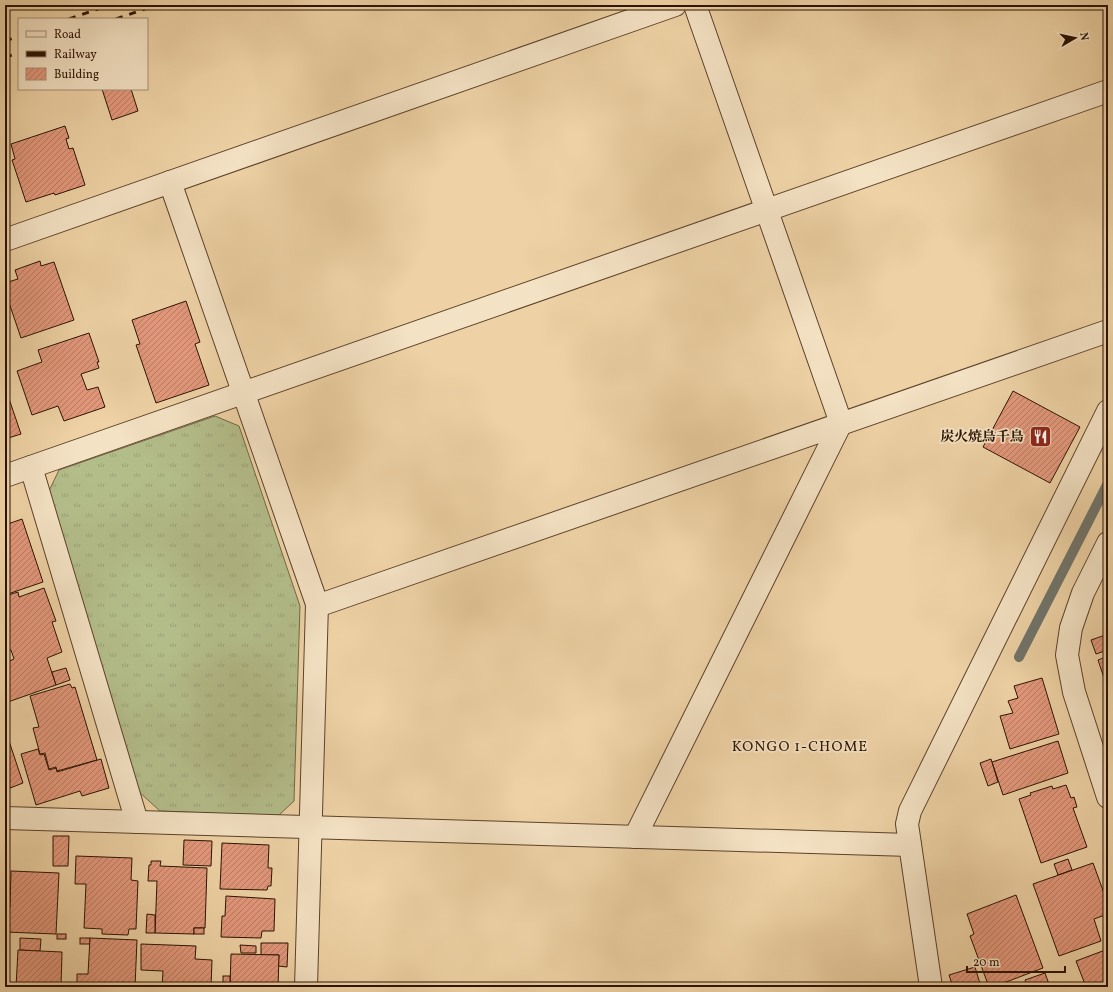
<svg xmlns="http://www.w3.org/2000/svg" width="1113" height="992" viewBox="0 0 1113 992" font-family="Vollkorn,'Noto Serif JP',serif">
  <defs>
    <pattern id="grass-tufts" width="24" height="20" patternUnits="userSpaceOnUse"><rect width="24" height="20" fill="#b3bd8a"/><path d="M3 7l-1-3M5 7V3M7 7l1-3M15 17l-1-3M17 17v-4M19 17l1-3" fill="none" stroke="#9aa175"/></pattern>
    <pattern id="building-hatch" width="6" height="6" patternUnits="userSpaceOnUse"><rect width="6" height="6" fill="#e3987c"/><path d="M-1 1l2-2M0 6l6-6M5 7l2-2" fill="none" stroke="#b87b63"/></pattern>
  </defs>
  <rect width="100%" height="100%" fill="#eed2a5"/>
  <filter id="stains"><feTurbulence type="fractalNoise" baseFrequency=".005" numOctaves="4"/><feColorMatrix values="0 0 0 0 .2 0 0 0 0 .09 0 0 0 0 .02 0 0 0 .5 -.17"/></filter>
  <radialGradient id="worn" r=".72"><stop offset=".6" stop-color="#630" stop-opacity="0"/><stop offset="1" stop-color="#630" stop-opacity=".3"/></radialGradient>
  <polygon fill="url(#grass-tufts)" stroke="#706846" points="215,416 239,426 300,606 294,801 278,816 160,811 138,791 48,493 59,470"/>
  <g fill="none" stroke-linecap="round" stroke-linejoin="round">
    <polyline stroke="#70746b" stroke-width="10" points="1019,657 1108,483"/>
  </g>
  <g fill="url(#building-hatch)" stroke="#2c1201">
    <polygon points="102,89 131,89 138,111 112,120"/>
    <polygon points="65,126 69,138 66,139 69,149 73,148 85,185 55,195 54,193 26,202 12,160 15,159 11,144"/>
    <polygon points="40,261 41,266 54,262 74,320 21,338 5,291 5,288 9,286 8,282 18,279 15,270"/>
    <polygon points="186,301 200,342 195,344 209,385 156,403 136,345 140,344 132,320"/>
    <polygon points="89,333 99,362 97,362 99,368 81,374 87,390 98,387 105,407 64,421 58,406 32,415 17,371 42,362 38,350"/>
    <polygon points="5,387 21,434 5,439"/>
    <polygon points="1013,391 1080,427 1050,483 983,447"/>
    <polygon points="22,519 43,582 5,595 5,525"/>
    <polygon points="44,588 56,621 52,622 62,652 47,658 56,685 8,702 5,695 5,663 14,659 11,650 6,652 5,649 5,596 18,592 19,597"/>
    <polygon points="1108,634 1108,650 1096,654 1091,640"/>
    <polygon points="1108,656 1108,700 1104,688 1107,687 1098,660"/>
    <polygon points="66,668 70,680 56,685 52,672"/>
    <polygon points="1042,678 1059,734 1010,749 1000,716 1013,713 1008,701 1018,698 1014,686"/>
    <polygon points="70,684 72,688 75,687 97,760 57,771 56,767 49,769 45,753 40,754 33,728 39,727 30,696"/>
    <polygon points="8,738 23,783 5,790 5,739"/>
    <polygon points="1058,741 1068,773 1003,795 992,762"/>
    <polygon points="38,749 40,755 44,754 49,770 56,768 57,772 101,759 109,788 82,796 80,791 36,805 21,754"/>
    <polygon points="991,759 998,782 988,786 980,763"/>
    <polygon points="1066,785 1071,798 1074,797 1077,807 1073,808 1087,847 1041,863 1019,799 1031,795 1030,793 1052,786 1053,789"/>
    <polygon points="53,836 69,836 68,866 53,866"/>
    <polygon points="184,840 212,841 211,866 183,865"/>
    <polygon points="222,843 269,845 268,868 272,868 271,886 268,886 267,890 220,889"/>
    <polygon points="76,856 132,858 131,880 138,881 136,929 129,929 128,935 102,934 102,929 84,928 86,884 75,884"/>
    <polygon points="1068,859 1072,870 1058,875 1054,864"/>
    <polygon points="151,861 161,861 160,866 207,868 205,928 194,928 194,934 155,933 157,881 148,881 149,865 151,865"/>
    <polygon points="1093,863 1108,904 1108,914 1094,919 1101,941 1059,956 1033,884"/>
    <polygon points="11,871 59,873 56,934 5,932 5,907 10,907"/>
    <polygon points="1016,895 1043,968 993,987 989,987 970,936 974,934 967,914"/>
    <polygon points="226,896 275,899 274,931 262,931 261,938 221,937 222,916 225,916"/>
    <polygon points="147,914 155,915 155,933 146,933"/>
    <rect x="194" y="928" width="10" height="6"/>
    <rect x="57" y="934" width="9" height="5"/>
    <polygon points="20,938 41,939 40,951 20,950"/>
    <rect x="80" y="938" width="10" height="6"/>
    <polygon points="90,938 137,940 135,987 77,987 77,974 88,974"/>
    <polygon points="261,943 288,943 287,967 278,966 279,955 261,955"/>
    <polygon points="141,944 196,946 195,959 212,960 211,987 162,987 163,971 141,970"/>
    <polygon points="240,945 256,946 256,953 241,953"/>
    <polygon points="1108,949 1108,987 1086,987 1076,961"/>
    <polygon points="18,950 62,952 61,987 16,987"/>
    <polygon points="231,954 279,955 278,987 230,987"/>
    <polygon points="975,967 981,987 953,987 949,975"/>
    <polygon points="1045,973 1050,987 1023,987 1027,985 1025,980"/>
    <rect x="223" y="976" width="7" height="11"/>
    <rect x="5" y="983" width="10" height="4"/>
  </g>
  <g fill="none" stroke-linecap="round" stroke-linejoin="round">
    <defs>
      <g id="minor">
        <polyline points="170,182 317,604 306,987"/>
        <polyline points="5,240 675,5"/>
        <polyline points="31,467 137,822"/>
        <polyline points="5,476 1108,91"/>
        <polyline points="317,606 1108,331"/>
        <polyline points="5,818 910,845"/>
        <polyline points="635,837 841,423 695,5"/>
        <polyline points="931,987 907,824 910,811 1108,411"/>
      </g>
      <polyline id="tertiary" points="1108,543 1083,593 1071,628 1067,655 1074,692 1108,797"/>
    </defs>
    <use href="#minor" stroke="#5c422a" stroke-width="24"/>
    <use href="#tertiary" stroke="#5c422a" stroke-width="24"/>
    <use href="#minor" stroke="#f4e2c4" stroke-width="22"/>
    <use href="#tertiary" stroke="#f4e2c4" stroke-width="22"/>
    <g stroke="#2c1201" stroke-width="3" stroke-dasharray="7 7" stroke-linecap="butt">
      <polyline points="69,19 109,5"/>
      <polyline points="116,19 156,5"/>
      <polyline points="5,41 19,36"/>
      <polyline points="5,57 19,53"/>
    </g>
  </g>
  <defs>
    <symbol id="restaurant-square" viewBox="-11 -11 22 22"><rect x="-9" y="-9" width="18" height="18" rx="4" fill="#8f2418" stroke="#f4e2c4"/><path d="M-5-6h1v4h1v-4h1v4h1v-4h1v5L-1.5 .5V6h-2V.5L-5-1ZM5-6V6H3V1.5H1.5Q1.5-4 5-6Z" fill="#fff"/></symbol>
  </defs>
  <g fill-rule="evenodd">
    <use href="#restaurant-square" x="1028" y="424" width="25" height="25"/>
  </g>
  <g text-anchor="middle" stroke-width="3.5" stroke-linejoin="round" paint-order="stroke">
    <g font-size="14" font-weight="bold" fill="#2c1201" stroke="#f4e2c4" text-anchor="end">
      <text x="1024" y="441">炭火焼鳥千鳥</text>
    </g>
    <g font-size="15" letter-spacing="1" fill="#2c1201" stroke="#f4e2c4">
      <text x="800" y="751">KONGO 1-CHOME</text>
    </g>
  </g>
  <rect width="1113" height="992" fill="none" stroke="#eed2a5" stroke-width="20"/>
  <rect x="6" y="6" width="1101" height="980" fill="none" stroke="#2c1201" stroke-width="2"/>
  <rect x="10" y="10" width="1093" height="972" fill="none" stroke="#2c1201"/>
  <rect x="18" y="18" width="130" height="72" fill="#f4e2c4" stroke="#a48f76"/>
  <rect x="26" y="31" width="20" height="6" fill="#f4e2c4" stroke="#a48f76"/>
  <text x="54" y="38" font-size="12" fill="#2c1201">Road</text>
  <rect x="26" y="51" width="20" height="6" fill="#2c1201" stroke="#a48f76"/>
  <text x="54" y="58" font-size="12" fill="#2c1201">Railway</text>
  <rect x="26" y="68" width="20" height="12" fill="url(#building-hatch)" stroke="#a48f76"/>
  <text x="54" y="78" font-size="12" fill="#2c1201">Building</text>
  <g transform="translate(1075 38) rotate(81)" stroke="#f4e2c4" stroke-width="3" paint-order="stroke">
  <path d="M0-3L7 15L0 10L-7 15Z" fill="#2c1201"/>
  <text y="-6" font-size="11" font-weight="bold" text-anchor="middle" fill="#2c1201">N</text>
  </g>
  <path d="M967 966v6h98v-6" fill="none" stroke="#2c1201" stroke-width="2"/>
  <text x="973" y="966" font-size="12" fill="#2c1201" stroke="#f4e2c4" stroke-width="3" paint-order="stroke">20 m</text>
  <rect width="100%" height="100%" filter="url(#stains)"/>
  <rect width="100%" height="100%" fill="url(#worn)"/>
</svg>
